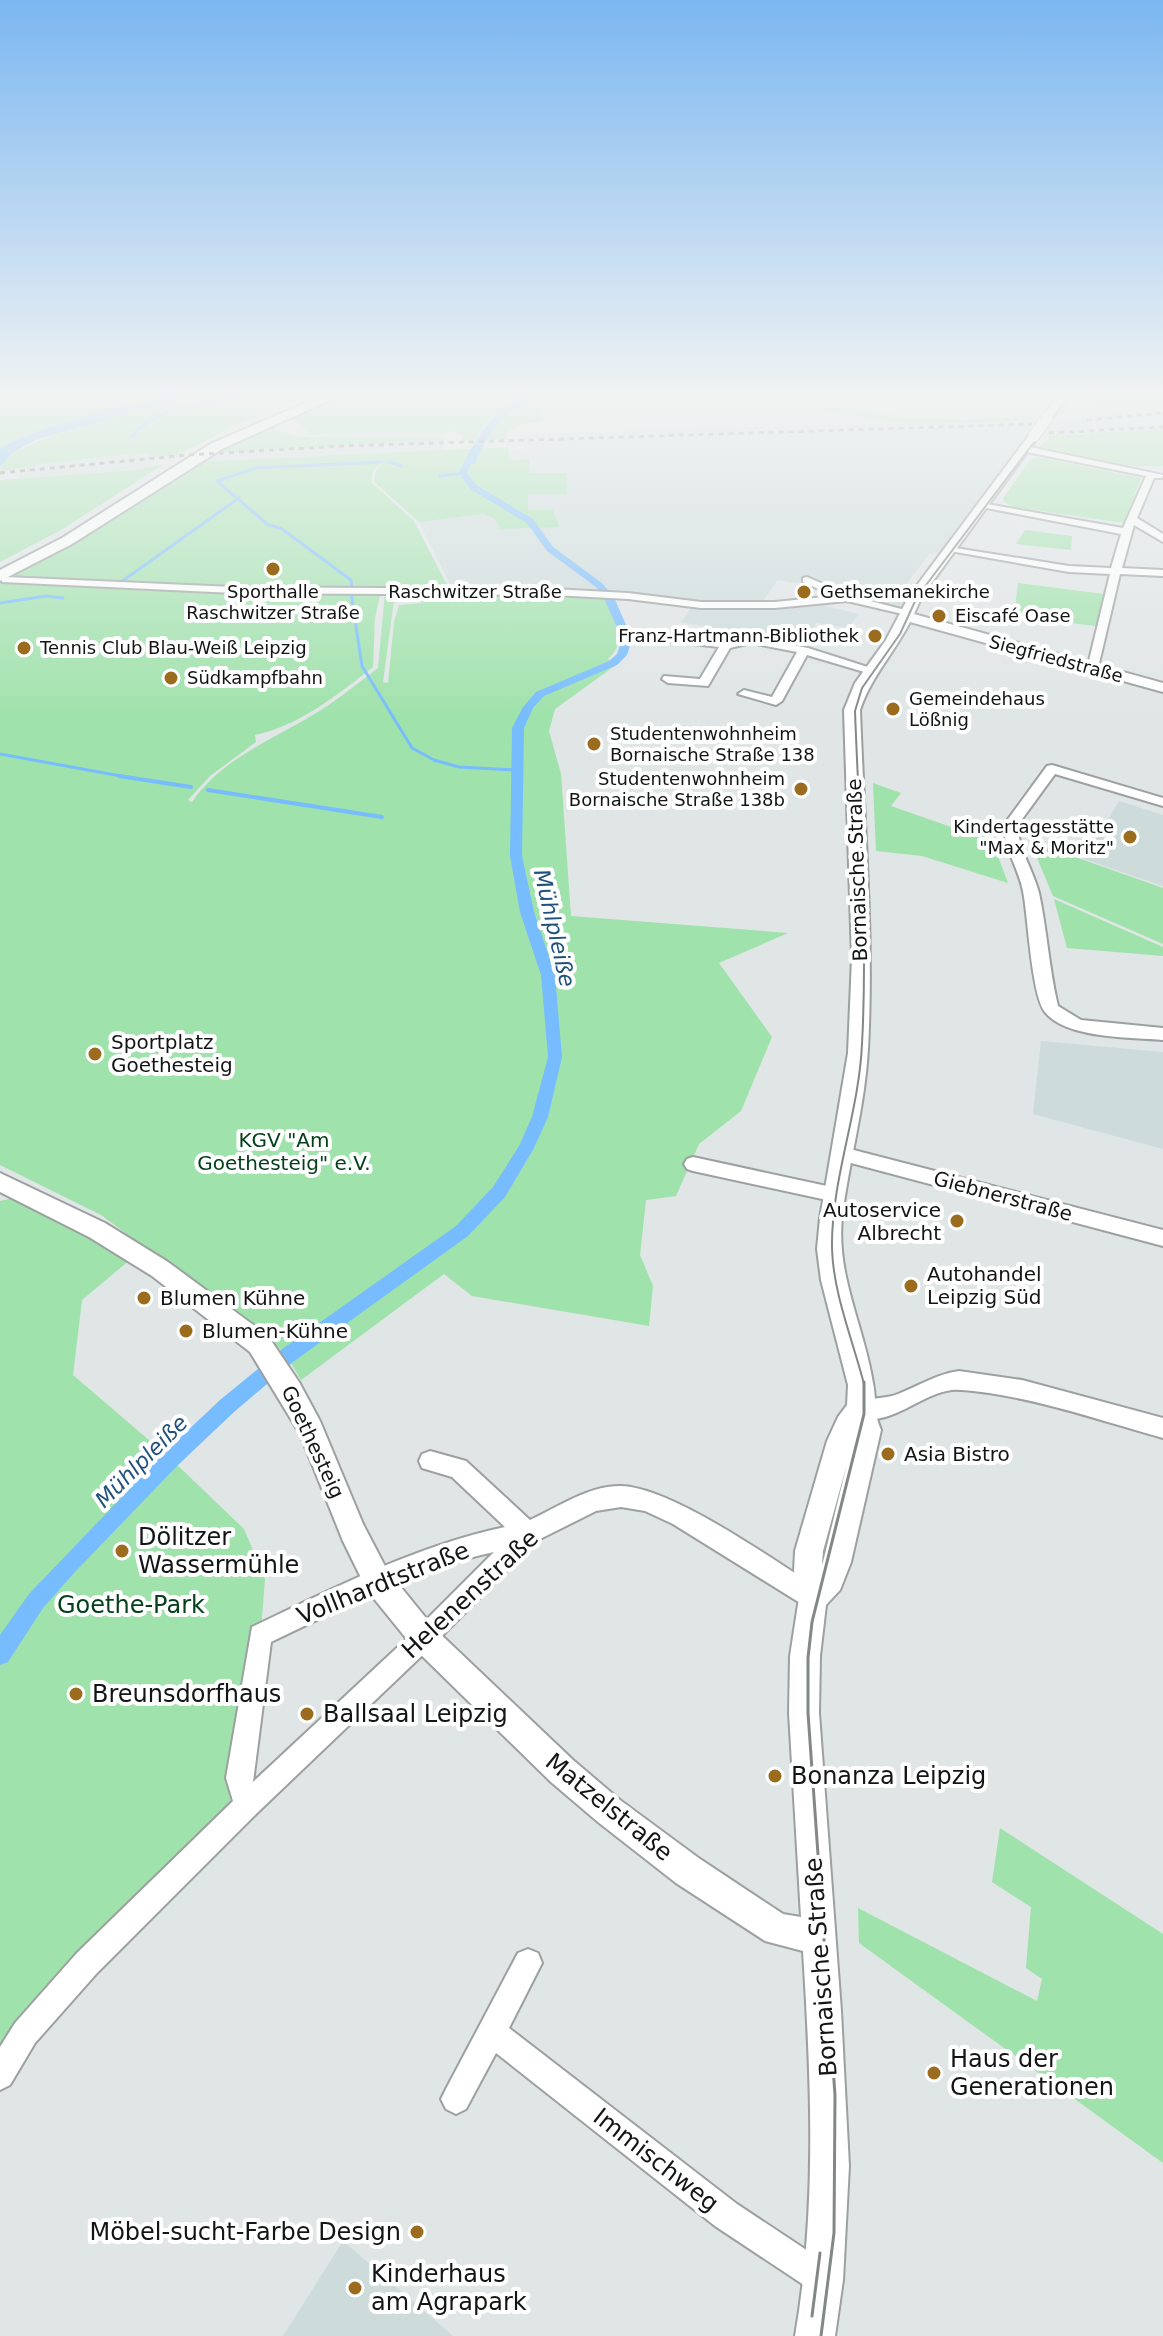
<svg xmlns="http://www.w3.org/2000/svg" width="1163" height="2336" viewBox="0 0 1163 2336" font-family="'DejaVu Sans',sans-serif">
  <rect width="100%" height="100%" fill="#e0e5e5"/>
  <g fill="#cddbdb">
    <polygon points="1163,394 1163,429 1034,437 945,555 930,553 905,586 920,590 907,612 838,592 839,589 812,579 796,583 778,580 763,601 751,604 628,596 454,592 419,522 483,514 494,518 527,510 528,494 566,473 530,473 510,460 509,451 525,450 522,434 1064,419 1110,415 1096,405 1093,399"/>
    <polygon points="428,437 444,438 443,452 193,465 218,450"/>
    <polygon points="141,453 152,454 149,469 19,478 22,468 40,464"/>
    <polygon points="804,605 826,606 859,614 848,628 816,623 803,644 681,622 692,607"/>
    <polygon points="1119,801 1163,815 1163,886 1084,859"/>
    <polygon points="1041,1041 1163,1052 1163,1149 1033,1114"/>
    <polygon points="343,2241 453,2336 283,2336"/>
  </g>
  <g fill="#9fe2ab">
    <polygon points="0,392 180,392 39,432 0,449"/>
    <path d="M317 392 245 421 177 455 152 457 149 453H141L40 464 0 472 2 461C31 437 166 395 206 393 243 391 280 393 317 392Z"/>
    <polygon points="349,392 524,392 490,419 475,440 461,441 462,435 454,431 440,434 311,434 288,417"/>
    <polygon points="539,392 573,392 547,396 539,401 542,421 517,426 506,433 507,439 485,440 506,416"/>
    <polygon points="747,392 790,392 822,406 915,418 969,420 1037,415 1032,420 885,426 906,423 822,411"/>
    <polygon points="276,424 278,425 275,429 300,437 444,438 443,440 213,453"/>
    <polygon points="1163,429 1163,466 1131,466 1041,447 1049,436"/>
    <polygon points="508,447 510,460 529,459 530,473 566,473 567,494 528,494 528,510 553,510 559,527 501,529 494,518 483,514 419,522 374,482 376,470 385,461 373,470 371,482 414,521 447,585 441,590 223,588 8,577 199,462"/>
    <polygon points="1037,457 1141,478 1124,523 1014,507 1004,502 1003,498 1030,460"/>
    <polygon points="164,464 61,530 0,562 0,480 136,470"/>
    <polygon points="1025,530 1072,536 1071,550 1016,544"/>
    <path d="M0 582 128 590 296 594 293 602H313L316 594 380 595 375 618 373 667C336 696 300 725 255 735L256 742 210 776 188 800 192 802C222 758 274 739 318 712 339 699 358 683 378 668L385 593H395L383 682 388 683 394 622 399 605 421 603 422 599H402L403 593 604 597C615 617 629 641 608 659L616 665 555 709 549 731 561 774 571 916 788 933 719 963 772 1037 741 1111 699 1144 676 1196 646 1200 640 1255 653 1286 649 1326 472 1296 444 1274 301 1380 287 1356 270 1340 101 1215 0 1165Z"/>
    <polygon points="1018,583 1112,595 1103,627 1014,616"/>
    <polygon points="873,783 901,793 891,806 974,835 977,831 990,835 1008,883 922,856 876,851"/>
    <polygon points="1030,841 1163,888 1163,944 1053,896"/>
    <polygon points="1054,899 1163,947 1163,956 1067,948"/>
    <polygon points="25,1195 137,1254 82,1300 73,1375 171,1459 244,1529 265,1579 247,1805 25,2033 0,2045 0,1201"/>
    <polygon points="1000,1828 1163,1934 1163,2163 859,1943 858,1908 1037,2001 1042,1979 1026,1968 1031,1907 992,1882"/>
  </g>
  <g fill="#77bcfe">
    <path d="M180 392H204L35 440 11 454 0 467V449C28 429 143 400 180 392Z"/>
    <path d="M524 392H539C509 410 487 431 475 464L465 463C478 432 496 410 524 392Z"/>
  </g>
  <g fill="none" stroke-linecap="round" stroke-linejoin="round">
    <g stroke="#77bcfe" stroke-width="3">
      <path d="M131 437C159 402 211 405 251 392"/>
      <polyline points="389,462 402,466"/>
      <polyline points="440,476 463,473"/>
      <polyline points="118,584 239,498"/>
      <polyline points="352,589 351,580 282,529 267,524 217,481 256,468 382,462"/>
      <polyline points="351,593 362,666 412,748 434,760 459,767 515,770"/>
      <polyline points="0,603 46,596 63,598"/>
      <polyline points="0,754 132,778"/>
    </g>
    <g stroke="#77bcfe" stroke-width="4">
      <polyline points="119,776 191,787"/>
      <polyline points="208,790 382,817"/>
    </g>
    <polygon fill="#77bcfe" fill-rule="evenodd" points="475,446 479,448 467,473 476,485 533,519 553,547 602,583 614,597 632,639 627,655 617,665 544,696 533,708 524,728 522,856 534,912 555,975 562,1057 548,1117 534,1148 505,1197 468,1236 293,1362 234,1412 178,1465 74,1573 43,1608 8,1662 0,1665 0,1635 29,1594 164,1453 220,1400 281,1350 456,1226 493,1187 519,1146 532,1117 548,1057 541,975 520,912 510,856 512,728 523,707 536,692 609,661 617,654 622,639 604,598 596,587 547,551 527,523 470,489 459,473 471,448"/>
    <defs>
      <g id="minor">
        <polygon points="870,392 959,392 925,399"/>
        <polygon points="1081,392 1151,392 1114,398"/>
        <polygon points="1025,446 1163,475 1162,478 1154,478 1137,518 1163,534 1163,542 1134,525 1122,568 1163,570 1163,576 1120,574 1097,672 1087,669 1110,574 1069,572 944,550 949,547 1069,566 1111,568 1121,534 976,506 981,503 1123,528 1146,476 1022,451"/>
        <polygon points="6,577 234,587 553,589 628,593 701,602 775,602 834,596 803,582 803,578 807,577 851,596 913,612 907,615 847,601 775,608 701,608 628,599 553,595 234,593 2,582 2,578"/>
        <polygon points="671,636 711,638 726,642 751,637 808,648 877,670 871,674 807,655 782,701 776,705 738,694 744,690 772,697 797,652 751,643 730,648 708,686 668,683 662,679 664,676 700,679 719,647 667,641 667,637"/>
        <path d="M1052 765 1163 798V806L1055 774 1017 826C1019 850 1033 870 1039 893 1047 930 1049 969 1058 1006L1081 1020 1163 1028V1040C1131 1037 1066 1039 1045 1012 1032 996 1028 921 1024 897 1021 872 1005 851 1003 826L1047 766Z"/>
        <polygon points="842,1147 1163,1230 1163,1246 836,1159 833,1154 836,1149"/>
        <polygon points="693,1157 836,1188 842,1190 845,1195 842,1200 836,1202 693,1171 687,1169 684,1164 687,1159"/>
        <path d="M959 1371 1022 1380 1163 1418V1438C1105 1422 1048 1402 989 1393 977 1392 964 1389 952 1390 918 1394 890 1430 853 1416L849 1409 853 1402C867 1397 884 1400 898 1394 919 1386 936 1374 959 1371Z"/>
        <path d="M430 1451 466 1461 530 1520C558 1507 590 1485 621 1486 672 1487 776 1562 821 1590L825 1598 821 1606 813 1610 805 1606 673 1524 645 1511 621 1507 596 1511 536 1541 432 1646 256 1814 97 1973 35 2043 10 2085 0 2090V2047L15 2023 77 1953 233 1801 226 1778 252 1627C334 1588 416 1546 505 1527L452 1477 422 1468 419 1461 422 1454ZM494 1552 416 1630 253 1782 271 1642C343 1608 415 1569 494 1552Z"/>
        <polygon points="528,1949 538,1953 542,1963 509,2028 737,2204 835,2269 840,2280 835,2291 824,2296 813,2291 715,2226 496,2053 466,2109 456,2114 446,2109 441,2099 446,2089 518,1953"/>
      </g>
      <g id="major">
        <polygon points="1061,392 1072,392 1051,420 1043,420 1042,418"/>
        <path d="M1030 434 1039 436 922 596 914 614 1163 683V692L910 622C894 653 871 677 860 710 864 823 874 937 868 1049 865 1106 849 1161 842 1217 836 1276 864 1326 873 1383 877 1403 872 1408 881 1430L851 1562 840 1590 826 1605 820 1656 819 1713 841 2011 849 2166 843 2280 835 2336H795C817 2209 811 2080 803 1951L765 1941 676 1883 598 1822 551 1782 414 1648 367 1590 343 1541 300 1434 250 1352 152 1276 89 1237 0 1192V1173L105 1223 168 1262 268 1336 299 1382 320 1421 363 1524 387 1570 434 1628 573 1760 620 1800 700 1859 783 1914 801 1917 789 1713 790 1656 799 1598 794 1571 795 1551 827 1441 838 1417 847 1405 848 1385 821 1280 817 1249 820 1218 848 1053 852 958 844 710 855 683 886 640 909 596ZM847 1464 823 1562 822 1564 823 1551Z"/>
      </g>
      <polygon id="highway" points="331,392 348,392 222,449 72,544 0,581 0,570 62,538 212,443"/>
    </defs>
    <use href="#minor" stroke="#9ca0a0" stroke-width="4"/>
    <use href="#major" stroke="#9ca0a0" stroke-width="4"/>
    <use href="#highway" stroke="#9ca0a0" stroke-width="4"/>
    <use href="#minor" fill="#fff" fill-rule="evenodd"/>
    <use href="#major" fill="#fff" fill-rule="evenodd"/>
    <use href="#highway" fill="#fff" fill-rule="evenodd"/>
    <path stroke="#848787" stroke-width="2" d="M864 1384C853 1341 833 1293 832 1248 831 1180 859 1113 862 1044 868 933 859 822 855 711L862 688 900 634 917 597 1072 392"/>
    <g stroke="#848787" stroke-width="3">
      <polyline points="812,2316 820,2253"/>
      <polyline points="821,2336 834,2233 835,2095 808,1713 808,1658 812,1622 864,1414 864,1382"/>
    </g>
    <g stroke="#848787" stroke-width="3" stroke-dasharray="5 5" stroke-linecap="butt">
      <polyline points="1087,420 1163,413"/>
      <polyline points="1049,433 1163,427"/>
      <polyline points="0,473 187,455 342,446 1032,424"/>
    </g>
    <defs>
      <polyline id="major-bridge" points="1034,436 1047,418"/>
    </defs>
    <use href="#major-bridge" stroke="#9ca0a0" stroke-width="13" stroke-linecap="butt"/>
    <use href="#major-bridge" stroke="#fff" stroke-width="11"/>
  </g>
  <linearGradient id="sky" x2="0" y2="1"><stop stop-color="#7bb7f1"/><stop offset="0.55" stop-color="#f1f3f3"/><stop offset="1" stop-color="#f1f3f3" stop-opacity="0"/></linearGradient>
  <rect width="1163" height="719" fill="url(#sky)"/>
  <g fill="#9b6c1d" stroke="#fff" stroke-width="3">
    <circle cx="273" cy="569" r="8"/>
    <circle cx="804" cy="592" r="8"/>
    <circle cx="939" cy="616" r="8"/>
    <circle cx="875" cy="636" r="8"/>
    <circle cx="24" cy="648" r="8"/>
    <circle cx="171" cy="678" r="8"/>
    <circle cx="893" cy="709" r="8"/>
    <circle cx="594" cy="744" r="8"/>
    <circle cx="801" cy="789" r="8"/>
    <circle cx="1130" cy="837" r="8"/>
    <circle cx="95" cy="1054" r="8"/>
    <circle cx="957" cy="1221" r="8"/>
    <circle cx="911" cy="1286" r="8"/>
    <circle cx="144" cy="1298" r="8"/>
    <circle cx="186" cy="1331" r="8"/>
    <circle cx="888" cy="1454" r="8"/>
    <circle cx="122" cy="1551" r="8"/>
    <circle cx="76" cy="1694" r="8"/>
    <circle cx="307" cy="1714" r="8"/>
    <circle cx="775" cy="1776" r="8"/>
    <circle cx="934" cy="2073" r="8"/>
    <circle cx="417" cy="2232" r="8"/>
    <circle cx="355" cy="2288" r="8"/>
  </g>
  <g text-anchor="middle" stroke-width="8" stroke-linejoin="round" paint-order="stroke">
    <g font-size="18" fill="#131414" stroke="#fff" text-anchor="start">
      <text x="273" y="598" text-anchor="middle">Sporthalle<tspan x="273" dy="21">Raschwitzer Straße</tspan></text>
      <text x="820" y="598">Gethsemanekirche</text>
      <text x="955" y="622">Eiscafé Oase</text>
      <text x="859" y="642" text-anchor="end">Franz-Hartmann-Bibliothek</text>
      <text x="40" y="654">Tennis Club Blau-Weiß Leipzig</text>
      <text x="187" y="684">Südkampfbahn</text>
      <text x="909" y="705">Gemeindehaus<tspan x="909" dy="21">Lößnig</tspan></text>
      <text x="610" y="740">Studentenwohnheim<tspan x="610" dy="21">Bornaische Straße 138</tspan></text>
      <text x="785" y="785" text-anchor="end">Studentenwohnheim<tspan x="785" dy="21">Bornaische Straße 138b</tspan></text>
      <text x="1114" y="833" text-anchor="end">Kindertagesstätte<tspan x="1114" dy="21">"Max &amp; Moritz"</tspan></text>
    </g>
    <g font-size="18" fill="#131414" stroke="#fff">
      <text x="475" y="598">Raschwitzer Straße</text>
      <text transform="translate(1056 659) rotate(15)" y="6">Siegfriedstraße</text>
    </g>
    <g font-size="20" fill="#131414" stroke="#fff">
      <text transform="translate(857 870) rotate(-92)" y="7">Bornaische Straße</text>
      <text transform="translate(1003 1196) rotate(15)" y="7">Giebnerstraße</text>
      <text transform="translate(313 1442) rotate(65)" y="7">Goethesteig</text>
    </g>
    <g font-size="20" fill="#131414" stroke="#fff" text-anchor="start">
      <text x="111" y="1049">Sportplatz<tspan x="111" dy="23">Goethesteig</tspan></text>
      <text x="941" y="1217" text-anchor="end">Autoservice<tspan x="941" dy="23">Albrecht</tspan></text>
      <text x="927" y="1281">Autohandel<tspan x="927" dy="23">Leipzig Süd</tspan></text>
      <text x="160" y="1305">Blumen Kühne</text>
      <text x="202" y="1338">Blumen-Kühne</text>
      <text x="904" y="1461">Asia Bistro</text>
    </g>
    <g font-size="20" fill="#04411a" stroke="#fff">
      <text x="284" y="1147">KGV "Am<tspan x="284" dy="23">Goethesteig" e.V.</tspan></text>
    </g>
    <g font-size="22" font-style="italic" fill="#21527d" stroke="#fff">
      <text transform="translate(555 928) rotate(77)" y="8">Mühlpleiße</text>
      <text transform="translate(141 1461) rotate(-45)" y="8">Mühlpleiße</text>
    </g>
    <g font-size="24" fill="#131414" stroke="#fff" text-anchor="start">
      <text x="138" y="1545">Dölitzer<tspan x="138" dy="28">Wassermühle</tspan></text>
      <text x="92" y="1702">Breunsdorfhaus</text>
      <text x="323" y="1722">Ballsaal Leipzig</text>
      <text x="791" y="1784">Bonanza Leipzig</text>
      <text x="950" y="2067">Haus der<tspan x="950" dy="28">Generationen</tspan></text>
      <text x="401" y="2240" text-anchor="end">Möbel-sucht-Farbe Design</text>
      <text x="371" y="2282">Kinderhaus<tspan x="371" dy="28">am Agrapark</tspan></text>
    </g>
    <g font-size="24" fill="#131414" stroke="#fff">
      <text transform="translate(383 1583) rotate(-22)" y="8">Vollhardtstraße</text>
      <text transform="translate(470 1594) rotate(-43)" y="8">Helenenstraße</text>
      <text transform="translate(609 1807) rotate(39)" y="8">Matzelstraße</text>
      <text transform="translate(821 1967) rotate(-94)" y="8">Bornaische Straße</text>
      <text transform="translate(656 2160) rotate(38)" y="8">Immischweg</text>
    </g>
    <g font-size="24" fill="#04411a" stroke="#fff">
      <text x="131" y="1613">Goethe-Park</text>
    </g>
  </g>
</svg>
